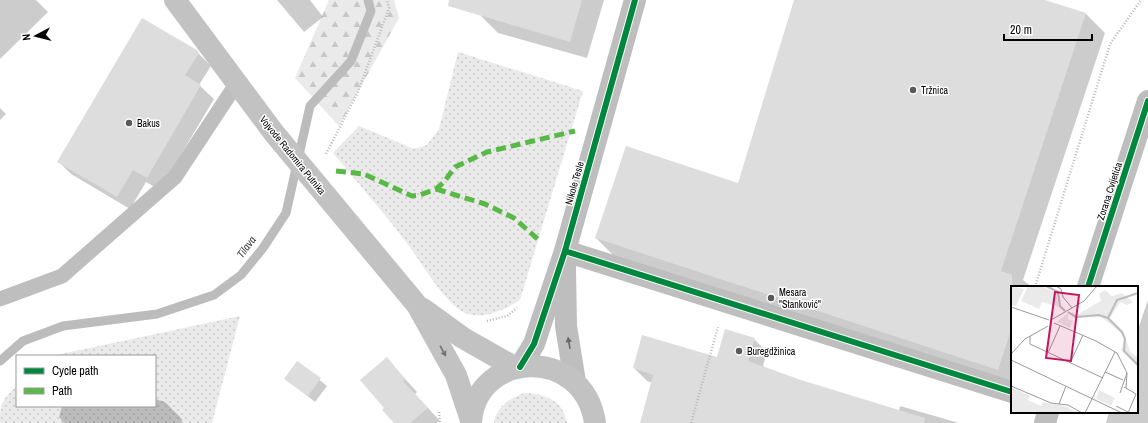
<svg xmlns="http://www.w3.org/2000/svg" width="1148" height="423" viewBox="0 0 1148 423" font-family="'Archivo Narrow',sans-serif">
  <defs>
    <pattern id="grass-dots" width="8" height="8" patternUnits="userSpaceOnUse"><rect width="8" height="8" fill="#eaeaea"/><path d="M2 2h.1M6 6h.1" fill="none" stroke="#c7c7c7" stroke-width="1.8" stroke-linecap="round"/></pattern>
    <pattern id="forest-firs" width="22" height="20" patternUnits="userSpaceOnUse"><rect width="22" height="20" fill="#eaeaea"/><path d="M5 1l3.5 6h-7zM16 11l3.5 6h-7z" fill="#c7c7c7"/></pattern>
  </defs>
  <rect width="100%" height="100%" fill="#fff"/>
  <g fill="url(#grass-dots)">
    <path d="M458 52 583 91 520 300C505 309 487 319 468 314 445 307 419 257 403 238 381 209 356 181 333 153L359 126 414 149 427 145 439 129Z"/>
    <path d="M240 316 212 423H0C0 403 2 400 17 386V406H155V356H52Z"/>
    <path d="M524 393C544 393 564 401 567 423H494C497 406 509 399 524 393Z"/>
  </g>
  <polygon fill="url(#forest-firs)" points="329,0 394,0 399,18 339,126 295,78"/>
  <g fill="#0003">
    <polygon points="0,0 36,0 48,12 0,59"/>
    <polygon points="277,0 310,0 323,17 304,32"/>
    <polygon points="486,0 604,0 587,58 498,33 481,16"/>
    <polygon points="795,0 1042,0 1085,13 1105,33 1023,280 1032,287 1012,287 1012,387 616,258 596,238 738,185"/>
    <polygon points="198,53 211,66 199,85 214,99 160,190 146,182 130,209 71,174 58,161"/>
    <polygon points="0,108 6,114 0,120"/>
    <polygon points="1148,300 1148,423 1106,423 1109,412 1137,412 1137,332"/>
    <polygon points="754,339 767,352 763,366 773,372 899,411 900,406 959,423 641,423 652,383 647,381 634,368 717,358"/>
    <polygon points="386,358 417,392 415,394 440,421 437,423 396,423 386,408"/>
    <polygon points="298,362 327,386 315,402 286,379"/>
    <polygon points="155,399 165,402 182,419 181,423 64,423 59,417 62,406 155,406"/>
  </g>
  <g fill="none" stroke-linecap="round" stroke-linejoin="round">
    <polyline stroke="#bcbcbc" stroke-width="9" points="0,361 23,341 63,326 157,314 214,295 241,275 263,248 286,213 310,106 351,61 371,11 368,0"/>
  </g>
  <g fill="#ddd">
    <polygon points="449,0 582,0 570,42 448,6"/>
    <polygon points="794,0 1045,0 1086,13 1001,271 1012,275 1012,327 998,370 595,238 626,146 738,183"/>
    <polygon points="142,18 197,50 199,53 185,75 201,85 147,178 133,170 117,197 57,162"/>
    <polygon points="725,329 755,338 748,361 801,380 925,418 924,423 640,423 653,375 633,368 642,335 717,357"/>
    <polygon points="387,357 405,379 403,381 428,408 410,423 394,423 382,410 384,408 360,380"/>
    <polygon points="297,361 321,378 308,396 284,379"/>
  </g>
  <g fill="none" stroke-linecap="round" stroke-linejoin="round">
    <g stroke="#b8b8b8" stroke-width="2.5" stroke-dasharray="1 2" stroke-linecap="butt">
      <polyline points="326,154 358,92 389,8 387,0"/>
      <polyline points="1035,287 1110,44 1141,0"/>
      <polyline points="487,321 507,316 517,308"/>
      <polyline points="1012,360 1012,361"/>
      <polyline points="439,412 440,423"/>
      <polyline points="691,423 718,327"/>
    </g>
    <polyline stroke="#bebebe" stroke-width="15" points="0,299 62,276 175,177 237,83"/>
    <g stroke="#bebebe" stroke-width="22">
      <polyline points="565,251 1012,392"/>
      <polyline points="565,268 566,326 575,382"/>
      <polyline points="1088,287 1148,101"/>
      <polyline points="520,367 534,344 565,251 635,0"/>
      <polyline points="1045,423 1048,412"/>
    </g>
    <g stroke="#c2c2c2" stroke-width="22">
      <polyline points="175,0 274,133 417,305 456,375 471,420"/>
      <polyline points="423,309 463,338 516,368"/>
      <path d="M471 423C475 350 584 345 595 423"/>
    </g>
    <g stroke="#58b947" stroke-width="5" stroke-dasharray="10 5" stroke-linecap="butt">
      <polyline points="336,171 364,174 403,192 412,196 420,195 436,189 444,182 455,167 487,152 575,131"/>
      <polyline points="436,189 485,204 514,218 541,242"/>
    </g>
    <defs>
      <g id="cycleway">
        <polyline points="565,251 1012,392"/>
        <polyline points="1088,287 1148,101"/>
        <polyline points="520,367 534,344 565,251 635,0"/>
      </g>
    </defs>
    <use href="#cycleway" stroke="#fff" stroke-width="8"/>
    <use href="#cycleway" stroke="#00873e" stroke-width="6"/>
  </g>
  <defs><path id="oneway-solid" d="M-6-.8H1V-3.2L6.5 0L1 3.2V.8H-6Z"/></defs>
  <use fill="#686868" href="#oneway-solid" transform="translate(569 343) rotate(-100)"/>
  <use fill="#747474" href="#oneway-solid" transform="translate(443 351) rotate(61)"/>
  <g fill="#595959" stroke="#fff" stroke-width="1.5">
    <circle cx="913" cy="90" r="4"/>
    <circle cx="129" cy="123" r="4"/>
    <circle cx="771" cy="298" r="4"/>
    <circle cx="739" cy="351" r="4"/>
  </g>
  <g text-anchor="middle" stroke-width="3" stroke-linejoin="round" paint-order="stroke">
    <g font-size="10" fill="#000" stroke="#fff" text-anchor="start">
      <text x="921" y="94">Tržnica</text>
      <text x="137" y="127">Bakus</text>
      <text x="779" y="296">Mesara<tspan x="779" dy="12">"Stanković"</tspan></text>
      <text x="747" y="355">Buregdžinica</text>
    </g>
    <g font-size="10" fill="#000" stroke="#fff">
      <text transform="translate(293 155) rotate(51)" y="4">Vojvode Radomira Putnika</text>
      <text transform="translate(574 183) rotate(-74)" y="4">Nikole Tesle</text>
      <text transform="translate(1109 191) rotate(-72)" y="4">Zorana Cvijetića</text>
    </g>
    <g font-size="11" font-style="italic" fill="#414141" stroke="#fff">
      <text transform="translate(246 247) rotate(-54)" y="4">Tilava</text>
    </g>
  </g>
  <g transform="translate(1011 286)">
    <rect width="127" height="127" fill="#fff"/>
    <path d="M0 0 13 3 5 20 0 19ZM17 0H30L45 7 48 21 31 16 28 23 10 15ZM90 15H104L96 28 86 17ZM57 27V33L62 35 59 42 46 36ZM0 101 19 110 17 114 30 120 32 116 54 120 67 127H3L0 125ZM88 104 104 112 100 120 85 113Z" fill="#eaeaea"/>
    <path d="M94 4 101 10 111 7 122 16 116 19 109 16 99 32 112 45 119 65 124 70 127 69V81L110 64 113 53 110 47 98 37 90 31 64 32 58 28 61 26 66 29 86 17 96 28 103 15H90L88 8ZM0 112H16V115L30 121 33 118 38 120 35 127H17L0 116ZM39 121H55L65 127H37Z" fill="#eaeaea"/>
    <path fill="none" stroke="#bcbcbc" stroke-width="2" d="M35 0 47 6 49 20 54 25M57 26 65 31 88 29 97 32 111 46 114 53 113 65 127 79M97 32 106 14 127 7"/>
    <path fill="none" stroke="#999" stroke-width="1" d="M45 0 50 3 52 11 61 22M0 21 38 34M40 34 73 15 86 0M43 37 85 55 106 67 116 87 109 107M19 50V58L92 92M37 67 49 40M0 68 14 53 37 40M0 74 111 127M59 77 72 49M94 86 112 94M0 100 40 117 57 119 71 127M113 101 125 108 117 127M115 102 116 87M48 118 55 100M105 120 117 126M74 127 104 66"/>
    <path fill="#c2185b" fill-opacity="0.15" stroke="#c2185b" stroke-width="2" d="M44 6 68 9 60 75 35 72Z"/>
    <rect width="127" height="127" fill="none" stroke="#000" stroke-width="2"/>
  </g>
  <rect x="16" y="355" width="140" height="52" fill="#ffffff" stroke="#999999"/>
  <rect x="24" y="368" width="20" height="6" fill="#00873e" stroke="#999999"/>
  <text x="52" y="375" font-size="12" fill="#000000">Cycle path</text>
  <rect x="24" y="388" width="20" height="6" fill="#58b947" stroke="#999999"/>
  <text x="52" y="395" font-size="12" fill="#000000">Path</text>
  <g transform="translate(36 36) rotate(263)" stroke="#ffffff" stroke-width="3" paint-order="stroke">
  <path d="M0-3L7 15L0 10L-7 15Z" fill="#000000"/>
  <text y="-6" font-size="11" font-weight="bold" text-anchor="middle" fill="#000000">N</text>
  </g>
  <path d="M1004 34v6h88v-6" fill="none" stroke="#000000" stroke-width="2"/>
  <text x="1010" y="34" font-size="12" fill="#000000" stroke="#ffffff" stroke-width="3" paint-order="stroke">20 m</text>
</svg>
